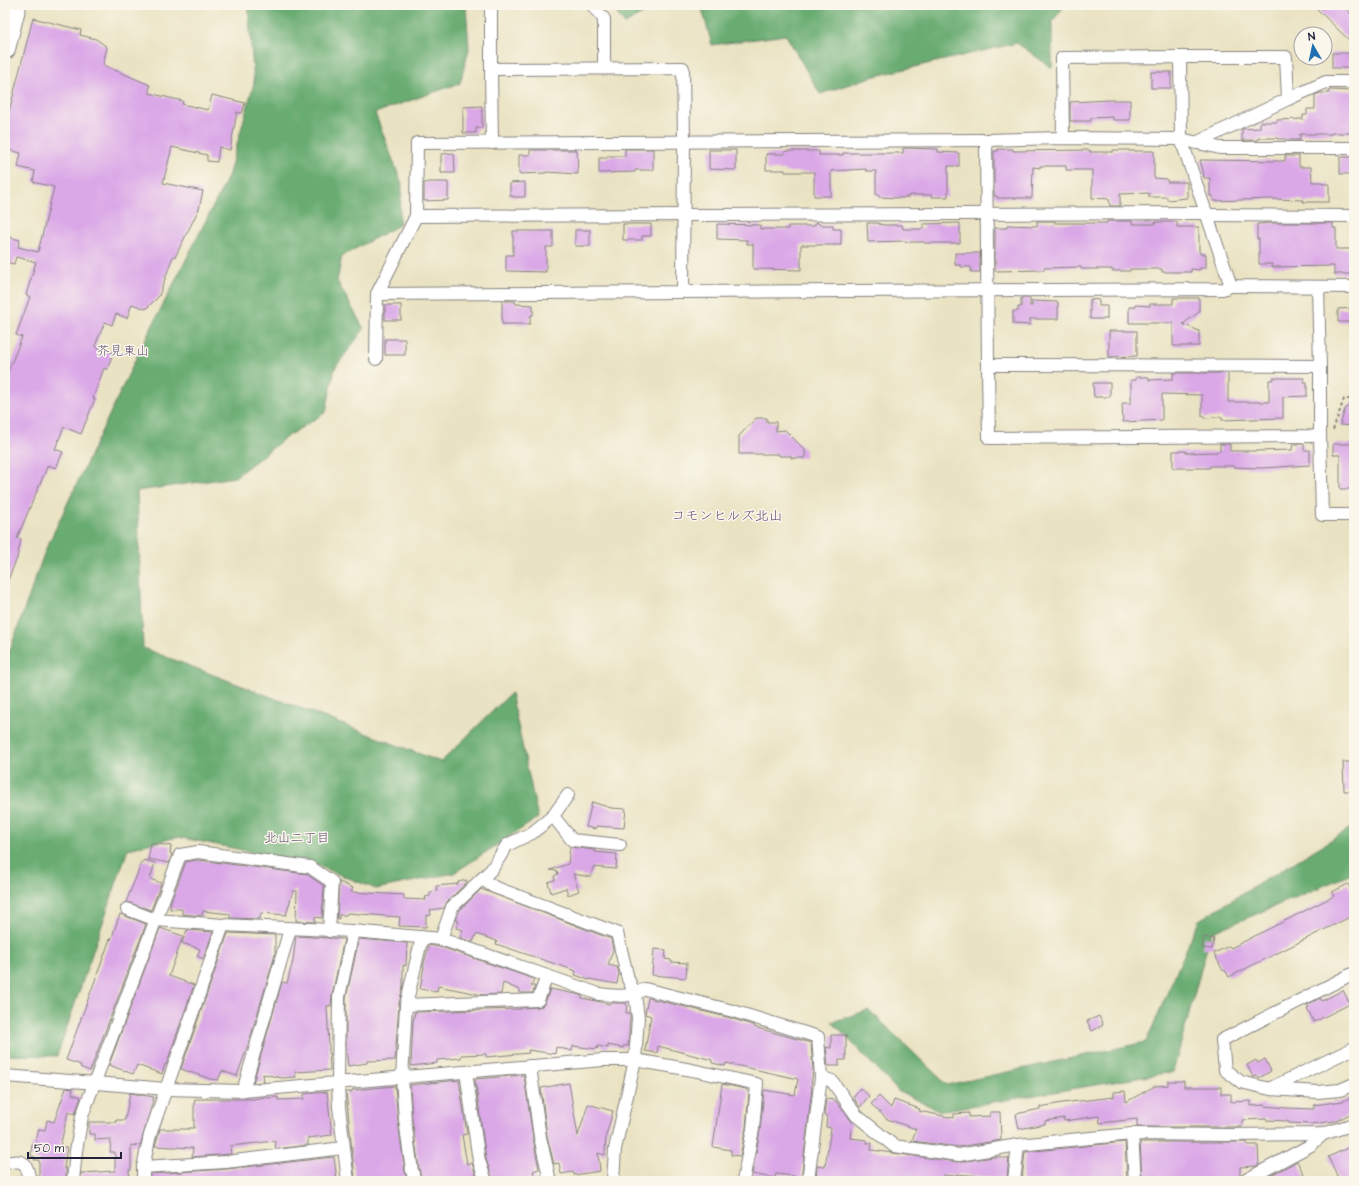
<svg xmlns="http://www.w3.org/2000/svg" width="1359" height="1186" viewBox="0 0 1359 1186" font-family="'Architects Daughter','Klee One',sans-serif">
  <rect width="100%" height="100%" fill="#fbf7ec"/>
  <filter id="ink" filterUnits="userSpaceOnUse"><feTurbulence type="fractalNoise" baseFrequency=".025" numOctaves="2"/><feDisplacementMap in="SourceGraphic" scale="8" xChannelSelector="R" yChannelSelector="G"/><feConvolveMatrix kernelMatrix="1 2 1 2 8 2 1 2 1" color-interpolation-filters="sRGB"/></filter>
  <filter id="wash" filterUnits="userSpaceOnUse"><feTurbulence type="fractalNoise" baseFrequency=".012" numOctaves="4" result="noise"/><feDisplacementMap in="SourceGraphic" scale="16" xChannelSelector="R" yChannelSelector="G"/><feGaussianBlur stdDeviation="0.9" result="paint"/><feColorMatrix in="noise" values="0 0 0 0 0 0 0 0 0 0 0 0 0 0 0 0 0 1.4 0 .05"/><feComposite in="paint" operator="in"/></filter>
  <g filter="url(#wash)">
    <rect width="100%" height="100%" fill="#eae3c3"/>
    <g fill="#69ac71" stroke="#466756">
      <polygon points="248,5 466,5 469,49 460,83 375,113 402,184 399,225 342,256 337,281 364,329 335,368 326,412 285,438 235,477 137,491 143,648 441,762 511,693 538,818 454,873 376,889 316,865 178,837 128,849 57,1056 5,1055 5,664 45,551 139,352 228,177 254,83"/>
      <polygon points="610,5 657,5 625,24"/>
      <polygon points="701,5 1065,5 1052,22 1052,68 1017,43 871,77 820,94 786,35 712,45"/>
      <polygon points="1354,826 1354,873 1211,933 1173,1072 940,1111 898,1091 832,1022 869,1010 947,1085 1146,1042 1199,920"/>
    </g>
    <g id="blocks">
      <g fill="#daa7e7">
        <polygon points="1313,5 1342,5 1354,17 1354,45"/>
        <polygon points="33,18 81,30 80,35 96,39 107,47 103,65 150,85 149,93 183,101 182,104 208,110 212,95 245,103 242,113 237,112 230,150 219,147 217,162 207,161 207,155 172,147 163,183 203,191 199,209 175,257 173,256 159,296 146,309 132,304 127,318 116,314 112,325 105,322 95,346 113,353 107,370 104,368 93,398 95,399 81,434 64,427 55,449 63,452 56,468 48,465 17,538 21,539 17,558 5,587 5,379 22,337 16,335 30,297 26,295 36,262 16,257 14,264 5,262 5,236 20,240 18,247 38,252 54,187 33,182 35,171 18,167 21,153 5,149 5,127"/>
        <rect x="1332" y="53" width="17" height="15"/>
        <rect x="1151" y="72" width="20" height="16"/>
        <polygon points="1329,90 1354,91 1354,126 1353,126 1352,133 1332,133 1332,134 1300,134 1300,140 1285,140 1285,139 1277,139 1277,138 1258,138 1258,140 1242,140 1242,129 1260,128 1260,122 1277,122 1277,120 1303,119 1303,115 1307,115 1307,109 1315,109 1315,95 1320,93 1329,93"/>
        <polygon points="1110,100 1130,100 1130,120 1113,120 1113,117 1091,118 1091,121 1070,121 1070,102"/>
        <polygon points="482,106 482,128 476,128 476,133 463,133 463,107"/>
        <polygon points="903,148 938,149 938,152 959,153 959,166 948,166 948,197 932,197 932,195 909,195 909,197 904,197 903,198 879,197 879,195 876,195 876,171 866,171 866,169 831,171 831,196 814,196 814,172 785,172 785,170 766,170 766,154 785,154 785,151 819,151 819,155 843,155 843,153 903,153"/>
        <polygon points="625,149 653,149 653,170 635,170 635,172 599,173 599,158 607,158 607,156 625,156"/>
        <polygon points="998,149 1013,149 1013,151 1090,150 1090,152 1113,152 1113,150 1129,150 1129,151 1154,151 1154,178 1167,179 1167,182 1187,182 1187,198 1167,200 1167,197 1149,197 1149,193 1120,194 1120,206 1110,206 1109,199 1092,198 1092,170 1066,170 1066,166 1040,166 1040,168 1033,167 1032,198 997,198 997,196 994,196 994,151 998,151"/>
        <polygon points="530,150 577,150 578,174 546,172 546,173 519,174 519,155 530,155"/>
        <polygon points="709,150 736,150 736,170 709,169"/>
        <polygon points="454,153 455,173 441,173 441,154"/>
        <polygon points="1285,156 1299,156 1299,167 1311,167 1312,182 1322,182 1322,184 1329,184 1329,202 1303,202 1303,200 1271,199 1213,201 1213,196 1210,196 1210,178 1204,178 1203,171 1200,160 1285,161"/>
        <rect x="1340" y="157" width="14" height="17"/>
        <polygon points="429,182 448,182 448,200 424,201 424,183"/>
        <polygon points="525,182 525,197 513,197 513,196 510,196 510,183"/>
        <polygon points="1037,221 1055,221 1055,223 1107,223 1107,221 1132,221 1132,224 1155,224 1155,222 1177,222 1177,227 1199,227 1199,252 1200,252 1200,254 1206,254 1206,268 1200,268 1200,270 1191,269 1191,272 1162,272 1162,269 1130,269 1130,271 1112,271 1112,269 1081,269 1081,267 1044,268 1044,270 995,271 995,228 1007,228 1007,225 1037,226"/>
        <polygon points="817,222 820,225 833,225 833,229 841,229 841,245 801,245 801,270 753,269 753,244 747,244 747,240 717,239 717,224 760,225 760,229 788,229 788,226 814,226"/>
        <polygon points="867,223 879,223 879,224 884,225 902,225 903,229 923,229 923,224 960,223 960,243 924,243 924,242 906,242 906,241 868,242"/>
        <polygon points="1271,223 1333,223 1333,228 1336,228 1336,249 1354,249 1354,274 1334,274 1334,266 1272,267 1272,264 1259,264 1259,239 1257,239 1257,224"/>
        <polygon points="623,224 651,224 651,236 642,236 642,240 623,240"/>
        <rect x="575" y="230" width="15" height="16"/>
        <polygon points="513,231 553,231 553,247 546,247 546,272 506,271 506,255 513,255"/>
        <polygon points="955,253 980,253 980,272 971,272 971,267 961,267 961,265 955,265"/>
        <polygon points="1021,298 1030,298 1030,306 1032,306 1032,301 1058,302 1058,319 1030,319 1030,325 1013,324 1013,311 1018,311 1018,307 1021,307"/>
        <polygon points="1173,298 1199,298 1199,312 1183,324 1199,331 1199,346 1173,346 1173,323 1129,323 1129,307 1135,307 1135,305 1150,306 1150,304 1173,304"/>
        <polygon points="1090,299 1099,300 1099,306 1107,306 1107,319 1090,319"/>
        <polygon points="502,301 515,301 516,304 533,305 533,315 530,316 530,324 502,324"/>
        <rect x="385" y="305" width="16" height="15"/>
        <polygon points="1354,308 1354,322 1338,322 1338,309"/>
        <polygon points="1109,331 1137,331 1137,356 1109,357"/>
        <rect x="385" y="339" width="20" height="16"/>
        <polygon points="1173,373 1228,373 1228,402 1269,402 1269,380 1273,380 1273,378 1304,378 1304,382 1307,382 1307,396 1283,397 1283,418 1222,420 1222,417 1204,418 1204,416 1202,416 1202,395 1162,394 1162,420 1123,422 1122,403 1131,403 1131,380 1136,380 1136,377 1149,377 1149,380 1173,379"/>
        <polygon points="1093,383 1110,383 1110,397 1094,397"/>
        <polygon points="1354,401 1354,426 1340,425 1345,409"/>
        <polygon points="756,418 767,418 767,422 776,422 776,431 785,430 805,450 805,458 791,458 791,456 779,456 779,454 739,454 739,436"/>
        <polygon points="1220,444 1230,444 1230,451 1257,451 1292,450 1293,444 1304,444 1304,450 1310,450 1310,465 1262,468 1233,467 1233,466 1210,466 1210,468 1173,468 1173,451 1186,451 1186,453 1216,452 1220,451"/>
        <polygon points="1333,444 1354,444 1354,489 1340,489 1340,455 1333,455"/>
        <polygon points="1343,762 1354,762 1354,791 1344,791"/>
        <polygon points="592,802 611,808 626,809 624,828 596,826 596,829 586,827"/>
        <polygon points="151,843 171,846 170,853 172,854 169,863 148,859"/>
        <polygon points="570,847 595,850 595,852 617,854 616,869 593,867 591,877 573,874 579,891 568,895 566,888 551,893 548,882 555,880 554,876 558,874 557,871 550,870 568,864"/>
        <polygon points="144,860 155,863 150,879 161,883 151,910 126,902 138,872 141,862 143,862"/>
        <polygon points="198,860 307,874 310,877 312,878 324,886 322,918 315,917 315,922 296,921 297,891 293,891 286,915 261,913 260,919 230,918 230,914 203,911 202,916 182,914 182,909 170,909 171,901 186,862"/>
        <polygon points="467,880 467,882 447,902 444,908 430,910 431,915 426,916 426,927 399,926 400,917 347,913 346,915 339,915 339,919 337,918 339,882 353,888 351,892 404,895 404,899 426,900 425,897 430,896 430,892 437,891 436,886 458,884 458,882"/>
        <polygon points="1348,884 1354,895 1354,915 1229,977 1225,970 1223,971 1214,953 1229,946 1231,948 1334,896 1332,892"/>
        <polygon points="481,889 611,939 613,950 608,965 617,967 619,973 617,984 589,979 589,980 575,975 576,971 496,944 497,941 476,934 473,942 460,938 463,930 456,928 459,921 456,920 459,911"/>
        <polygon points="120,914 146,924 90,1071 80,1067 81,1065 66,1060 110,939 111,940"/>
        <polygon points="160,928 183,936 169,976 194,985 166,1065 165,1064 162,1074 137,1065 133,1074 109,1065"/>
        <polygon points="187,930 213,932 203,959 197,956 200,949 182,943"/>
        <polygon points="228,933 275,935 275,955 249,1042 237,1076 222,1071 218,1080 210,1079 181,1069"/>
        <polygon points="296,936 344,939 332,995 331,1006 327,1006 330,1070 295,1072 296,1077 282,1078 263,1074 264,1082 253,1083 282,982 287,983 293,961"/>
        <polygon points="1204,937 1214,939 1212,949 1202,948"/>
        <polygon points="359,939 407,943 406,966 403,965 403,986 399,1004 395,1060 367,1061 367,1063 348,1066 346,1046 346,998"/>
        <polygon points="429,945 444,948 534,979 531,986 535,986 533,993 520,993 520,990 503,983 501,994 483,995 438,986 437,992 420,989 424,967 423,967"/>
        <polygon points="654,949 666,950 665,959 671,960 671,962 687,963 686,978 652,975"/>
        <polygon points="550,989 576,994 582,996 582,998 610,1004 610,1003 626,1003 627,1004 626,1013 630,1013 630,1018 628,1046 623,1046 623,1048 608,1045 608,1048 598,1046 597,1049 573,1046 572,1051 556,1047 555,1054 528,1050 529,1053 486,1057 486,1054 461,1055 461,1058 437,1060 437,1063 411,1066 413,1022 415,1012 521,1009 521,1008 538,1007 542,1006 545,1003"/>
        <polygon points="1343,990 1350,1004 1314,1022 1307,1008 1309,1007 1307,1005 1320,998 1322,1001"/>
        <polygon points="648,998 731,1018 755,1026 754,1027 811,1043 813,1070 811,1087 812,1088 801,1181 794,1181 794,1176 776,1174 775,1178 752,1174 760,1130 764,1090 795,1095 798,1079 726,1063 725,1066 712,1063 712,1060 658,1046 657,1053 645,1051 651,1016 645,1014"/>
        <polygon points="1099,1016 1103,1025 1092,1031 1087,1021"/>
        <polygon points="831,1035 846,1035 846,1060 839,1060 839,1066 828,1066 826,1047 831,1048"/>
        <polygon points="1265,1059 1271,1071 1259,1078 1258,1076 1253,1077 1247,1065 1256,1060 1258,1063"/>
        <polygon points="524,1075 533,1138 539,1169 533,1171 536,1181 493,1181 486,1159 475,1079"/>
        <polygon points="459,1080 467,1134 462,1135 467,1164 472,1163 478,1181 422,1181 419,1169 412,1119 410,1085"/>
        <polygon points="1168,1081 1184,1081 1184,1087 1221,1087 1221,1094 1231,1094 1231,1102 1251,1101 1251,1106 1264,1105 1264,1106 1287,1108 1314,1109 1314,1105 1343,1101 1354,1096 1354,1112 1336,1121 1311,1124 1288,1123 1288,1121 1266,1120 1266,1119 1242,1120 1242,1127 1137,1127 1137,1119 1100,1123 1099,1116 1064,1121 1064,1118 1045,1121 1045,1124 1019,1129 1016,1114 1040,1109 1040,1107 1062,1103 1114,1097 1114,1092 1125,1091 1126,1102 1155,1086 1168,1085"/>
        <polygon points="569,1083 578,1136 588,1104 613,1111 606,1135 605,1155 598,1153 600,1171 574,1175 573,1172 561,1174 559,1163 554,1164 547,1136 541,1088"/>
        <polygon points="722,1084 746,1089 749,1093 746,1128 740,1156 731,1155 731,1150 713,1147"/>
        <polygon points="395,1086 398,1121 405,1172 407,1181 369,1181 369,1177 355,1179 346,1092 352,1092 352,1090"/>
        <polygon points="66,1088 73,1089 72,1094 81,1097 75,1114 68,1112 60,1147 67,1147 64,1168 66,1168 66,1181 39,1181 39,1160 34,1160 35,1157 31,1156 32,1143 35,1144 39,1129 45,1130 47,1120 54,1122"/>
        <polygon points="860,1088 869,1096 860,1107 853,1097"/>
        <polygon points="327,1092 332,1135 308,1138 308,1145 276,1149 275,1141 230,1146 231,1154 192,1157 193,1148 155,1146 160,1129 189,1129 189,1128 194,1128 194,1104 195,1099 254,1099 265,1097 265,1098 278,1097 278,1100 304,1099 304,1094"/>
        <polygon points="130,1093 154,1097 140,1146 131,1145 131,1170 129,1170 130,1181 81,1181 81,1173 115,1171 115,1152 110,1152 111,1139 95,1140 95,1134 89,1134 89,1122 116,1122 116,1120 125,1120"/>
        <polygon points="879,1096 891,1108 894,1100 920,1109 919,1111 954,1118 954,1114 969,1113 969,1117 990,1116 990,1112 1000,1112 1001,1140 959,1147 912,1141 916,1129 887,1119 871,1104"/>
        <polygon points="826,1099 835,1100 852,1122 850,1138 867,1140 867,1143 872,1143 871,1150 958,1162 994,1157 1002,1157 1002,1158 1009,1158 1007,1178 956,1174 956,1176 944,1175 943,1181 816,1181 817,1166 825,1167 831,1128 826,1127 827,1115 824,1115"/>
        <polygon points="1125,1142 1127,1181 1022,1181 1025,1152"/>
        <polygon points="1140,1142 1247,1142 1247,1145 1258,1145 1259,1164 1256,1166 1240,1167 1240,1174 1237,1177 1237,1181 1142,1181"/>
        <polygon points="1354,1145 1354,1181 1340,1181 1328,1157"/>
        <polygon points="334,1157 337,1181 150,1181 150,1174 227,1169"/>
        <polygon points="1297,1161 1307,1181 1260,1181 1292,1164"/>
      </g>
    </g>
  </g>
  <g filter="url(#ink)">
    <use href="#blocks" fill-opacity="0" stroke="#86827f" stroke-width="1"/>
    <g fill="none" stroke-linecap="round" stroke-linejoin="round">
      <defs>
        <g id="minor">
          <polyline points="592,5 604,19 604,68"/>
          <polyline points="1180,57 1286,57 1288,99"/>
          <polyline points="491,69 491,5"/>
          <polyline points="1063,138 1062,58 1180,57 1181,139 1231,286 1354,287"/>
          <polyline points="986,140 417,143 416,216 1206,213"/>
          <polyline points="1196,143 1288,99 1326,82 1354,82"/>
          <polyline points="1207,215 1354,216"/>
          <polyline points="416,216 377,294 683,292 684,141 683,68 491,69 492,143"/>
          <polyline points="1318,287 1320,366 1320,436 989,438 988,365 1320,366"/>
          <polyline points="683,292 1223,289 1231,286"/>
          <polyline points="376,359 377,294"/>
          <polyline points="988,365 986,140 1063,138 1181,139 1220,148 1354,148"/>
          <polyline points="1320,436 1322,515 1354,515"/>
          <polyline points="553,816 572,840 620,845"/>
          <polyline points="482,879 494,887 617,933 628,979 635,994 638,1018 635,1060 615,1149 613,1181"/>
          <path d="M127 909 156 920 223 925 353 931 441 939 599 994C620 996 626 998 645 989L733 1011 818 1037 821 1077 808 1181"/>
          <polyline points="441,939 452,907 492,869 507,845 532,833 553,816 568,795"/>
          <polyline points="1354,973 1222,1040 1225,1070 1241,1082 1270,1089 1318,1092 1340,1090 1354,1084"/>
          <polyline points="406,1005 538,1000 547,976"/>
          <polyline points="530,1066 540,1137 550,1181"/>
          <polyline points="466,1072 479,1161 486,1181"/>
          <polyline points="5,1076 96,1083 166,1089 243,1091 603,1060 635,1060 692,1070 757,1084 753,1129 743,1181"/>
          <polyline points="821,1077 832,1081 856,1115 894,1146 959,1155 1018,1145 1132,1134 1228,1135 1323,1134 1354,1124"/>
          <polyline points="1271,1088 1354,1048"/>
          <polyline points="243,1091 290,929"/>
          <polyline points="1132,1134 1135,1181"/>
          <path d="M5 1163C25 1159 26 1162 30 1181"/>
          <polyline points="143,1167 226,1162 343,1148"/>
          <polyline points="73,1181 76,1151 82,1116 180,855 198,852 310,867 332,882 329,931"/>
          <polyline points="143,1181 143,1167 150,1135 223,925"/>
          <polyline points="348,1181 339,1107 338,1084 339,997 353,931"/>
          <polyline points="415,1181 412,1171 405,1120 402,1078 406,1005 422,937"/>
          <polyline points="1014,1181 1018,1145"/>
          <polyline points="1244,1181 1311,1145 1323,1134"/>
        </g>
        <polyline id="trunk" points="5,49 16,5"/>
      </defs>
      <use href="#minor" stroke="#86827f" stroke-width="14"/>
      <use href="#trunk" stroke="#86827f" stroke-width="22"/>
      <polyline stroke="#86827f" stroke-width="2" stroke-dasharray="3 3" stroke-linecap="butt" points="1333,430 1344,399 1354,399"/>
      <use href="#minor" stroke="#fff" stroke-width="12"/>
      <use href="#trunk" stroke="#fff" stroke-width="20"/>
    </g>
  </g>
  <g text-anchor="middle" stroke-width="3" stroke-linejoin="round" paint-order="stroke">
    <g font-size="13" fill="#625177" stroke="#fbf7ec">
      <text x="123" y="355">芥見東山</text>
      <text x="297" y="842">北山二丁目</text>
    </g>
    <g font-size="14" fill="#625177" stroke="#fbf7ec">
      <text x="727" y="520">コモンヒルズ北山</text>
    </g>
  </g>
  <rect width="1359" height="1186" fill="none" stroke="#fbf7ec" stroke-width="20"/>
  <g transform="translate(1313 46) rotate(351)"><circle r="19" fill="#fbf7ec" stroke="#a4a2a5"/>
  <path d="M0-3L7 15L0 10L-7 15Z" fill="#1f6fb2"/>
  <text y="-6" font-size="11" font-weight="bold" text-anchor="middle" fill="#22223b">N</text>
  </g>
  <path d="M28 1152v6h93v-6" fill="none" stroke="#22223b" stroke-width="2"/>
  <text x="34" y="1152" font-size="12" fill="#22223b" stroke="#fbf7ec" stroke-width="3" paint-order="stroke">50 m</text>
</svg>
